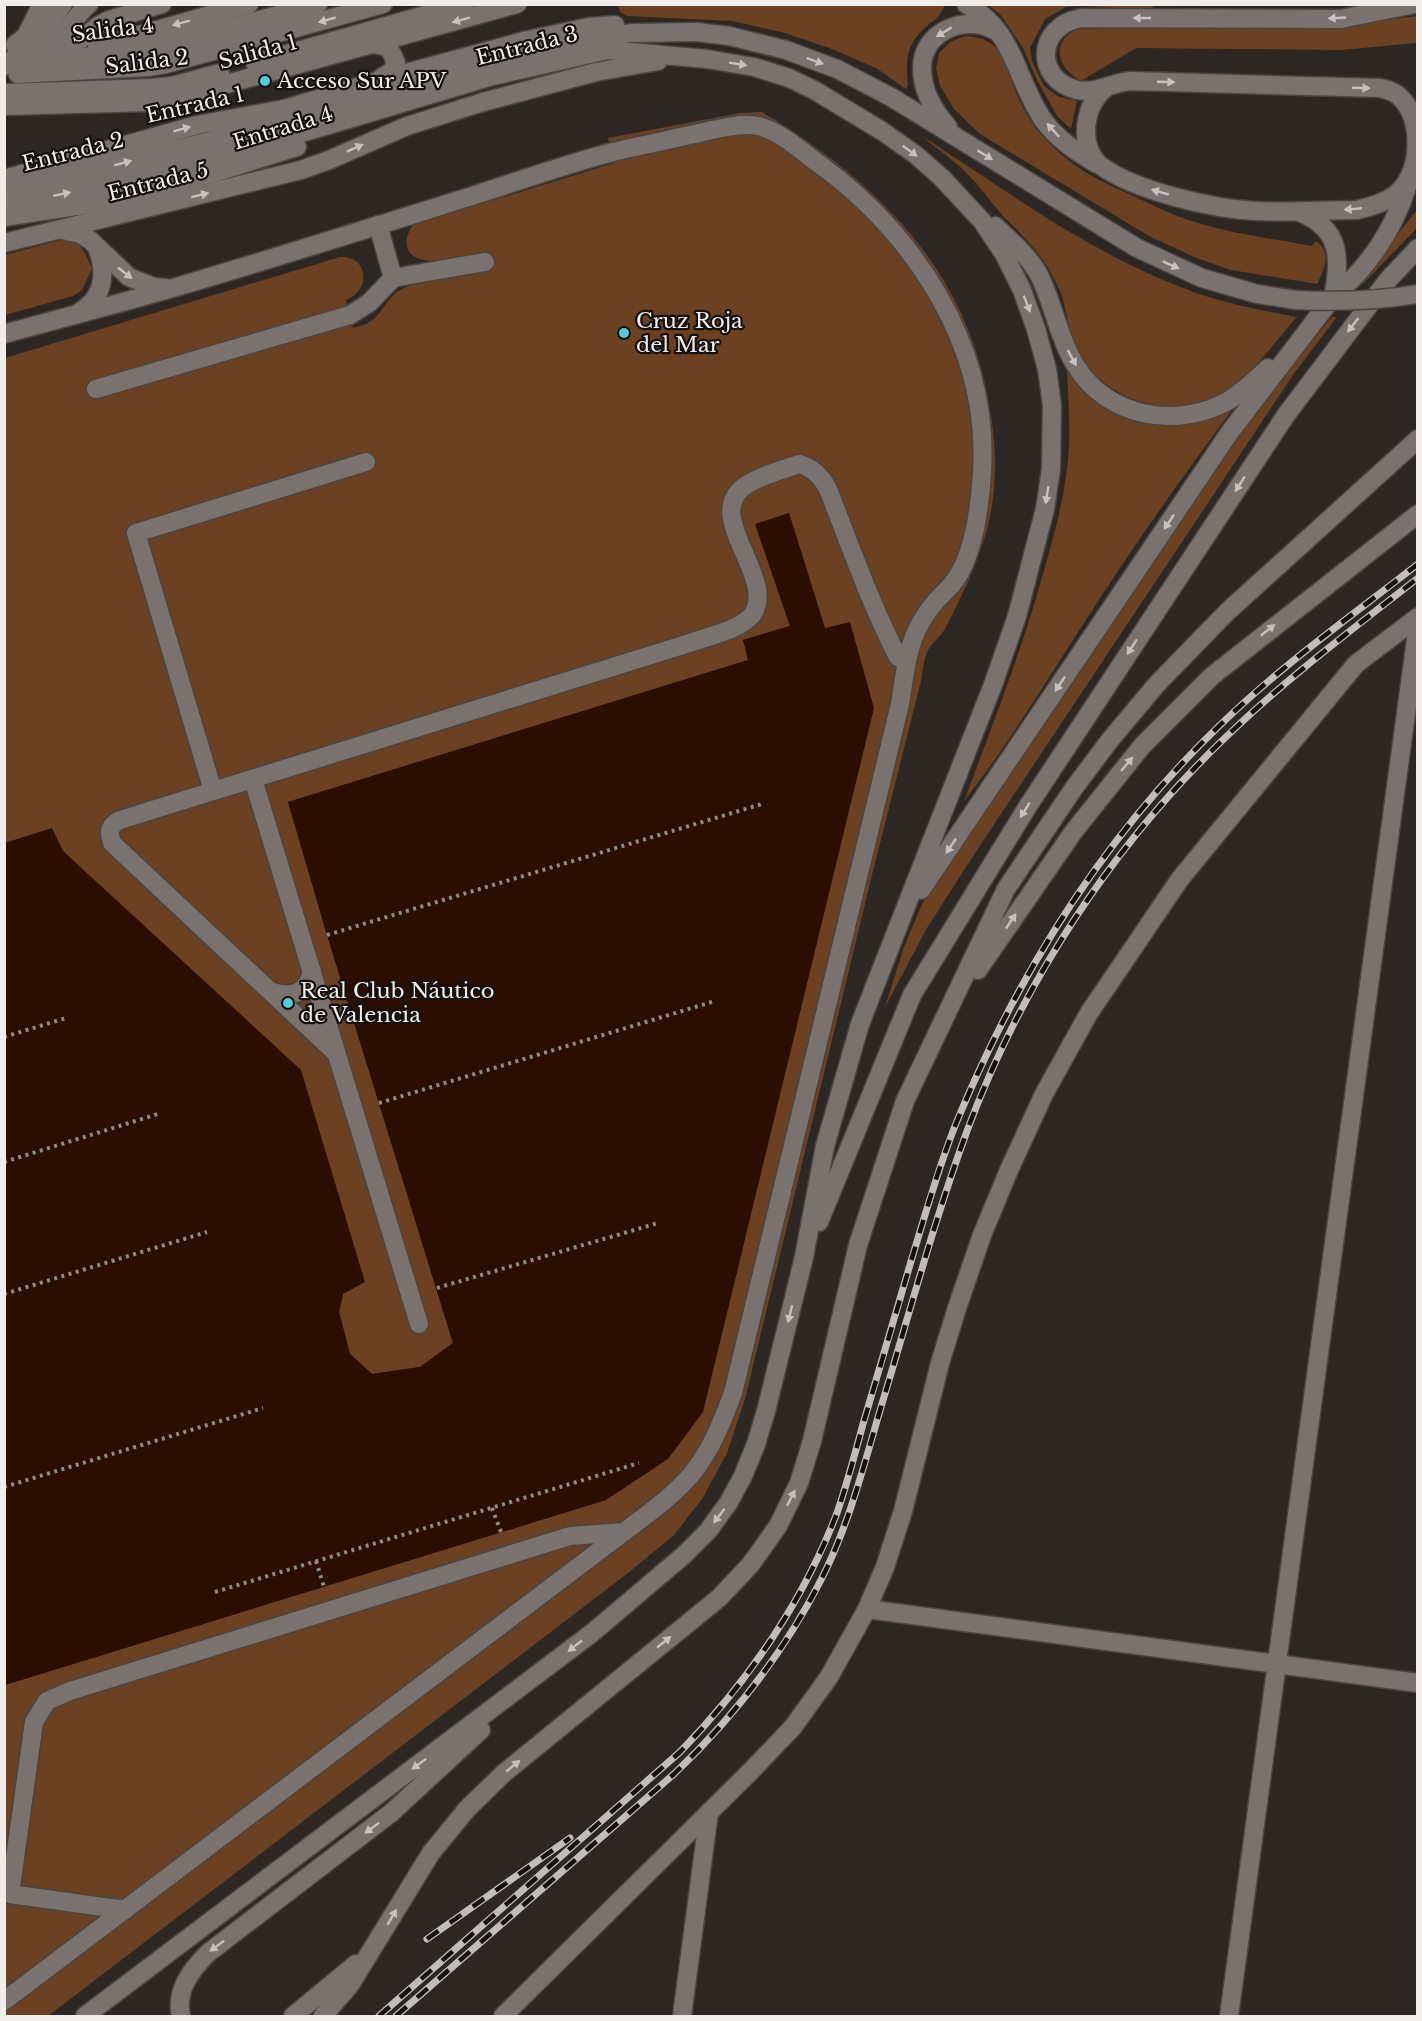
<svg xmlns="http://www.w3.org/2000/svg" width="1422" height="2021" viewBox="0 0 1422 2021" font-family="'Libre Baskerville',serif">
  <rect width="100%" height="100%" fill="#2d2723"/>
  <g fill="#6b4122">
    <path d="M942 4 944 6C942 15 936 19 929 24 907 43 905 58 908 85L906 89 876 68 832 49 785 33 732 21 627 16 620 12 618 5Z"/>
    <polygon points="988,5 1155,4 1156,5 1149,10 1082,6 1066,7 1045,19 1030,48 1032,61 1044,86 1059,97 1077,101 1071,129 1057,116 1036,78 1023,48 1000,14"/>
    <path d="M1417 16V43L1340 50 1136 48 1081 81C1057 68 1050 42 1077 29L1363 23Z"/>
    <path d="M965 36C1005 38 1005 65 1017 95 1024 111 1035 129 1047 141 1075 169 1096 179 1131 195 1147 202 1162 210 1177 216 1220 232 1267 238 1312 246L1316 241C1332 252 1325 269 1317 284L1231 270 1194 257 1149 236 980 134 954 109 940 86 936 68 939 53 950 42Z"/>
    <path d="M762 112C876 181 965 267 989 403 997 446 998 491 986 533 976 567 961 598 945 629 940 637 933 642 928 650 923 659 923 672 921 681L872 875 745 1399 727 1453 702 1499 674 1535 628 1573 48 2016H5V1685L606 1500 850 622 825 629 789 513 756 525 790 626 743 640 749 660 288 802 327 935 453 1343 420 1367 372 1374 350 1354 339 1312 343 1294 364 1282 63 851 52 829 5 843V358L340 257C368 255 372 290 346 300L353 328C359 326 366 325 371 321 383 313 387 297 400 290 423 278 461 275 488 270L483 253C464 256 415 272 407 247 405 239 409 231 413 225L614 163 608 138 740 113Z"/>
    <path d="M922 136C1007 191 1091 254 1186 289 1222 303 1259 310 1297 317 1279 337 1253 373 1233 387 1183 423 1109 407 1079 353 1070 336 1067 315 1062 296 1059 287 1053 277 1048 268 1036 248 1019 232 1003 216 992 204 983 190 971 178 957 162 938 150 922 136Z"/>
    <polygon points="1417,210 1417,228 1364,283 1359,283"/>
    <path d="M65 239C83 244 85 252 92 269L82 290 73 296 5 315V255Z"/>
    <polygon points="1332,317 1337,317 1293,375 977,850 927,928 885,1007 904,947 922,904 1259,405"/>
    <path d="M1067 369 1090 394 1121 414 1238 402C1184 474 1132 548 1084 623 1045 683 1008 745 964 801 993 724 1023 647 1045 567 1056 528 1067 488 1069 446 1070 421 1068 394 1067 369Z"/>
  </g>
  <polygon fill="#2b0e00" points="789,513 825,628 850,622 874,708 703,1412 668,1459 606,1500 5,1685 5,843 52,828 63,851 301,1070 365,1282 343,1294 339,1312 350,1354 372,1374 420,1367 453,1343 327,935 288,802 748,660 743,640 790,626 755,524"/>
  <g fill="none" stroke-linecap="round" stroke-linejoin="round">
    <defs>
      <g id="minor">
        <path d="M966 4C1016 31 1015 80 1044 121 1058 140 1077 152 1097 164"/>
        <path d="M372 44C388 46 390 47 396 63L392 71 381 78"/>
        <polyline points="15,45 26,36 42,4"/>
        <polyline points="97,47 249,4"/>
        <polyline points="55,59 98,26 109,20 162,4"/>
        <polyline points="53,60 146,51 318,4"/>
        <polyline points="255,63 464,4"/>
        <polyline points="4,66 37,41 63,4"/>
        <polyline points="18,74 148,67 166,64 383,4"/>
        <path d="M18 74C29 66 41 58 52 48 65 34 74 17 89 4"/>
        <path d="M1108 86C1093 97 1086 114 1086 133 1086 144 1091 158 1100 165 1134 191 1214 209 1256 211 1290 213 1324 210 1357 210 1373 206 1391 201 1402 188 1421 165 1422 120 1401 98 1396 92 1388 90 1380 88L1131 81C1114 82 1095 94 1077 90 1034 79 1036 26 1081 18L1341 19 1415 4"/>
        <polyline points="6,93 151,88 172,86 220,73"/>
        <polyline points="4,106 151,102 176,98 517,4"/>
        <path d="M948 127C934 111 922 90 922 68 922 31 966 14 994 30"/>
        <polyline points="4,179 197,125 284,109 377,81 528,40 589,27 615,25"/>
        <polyline points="4,192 288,122 378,95 569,44 630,33 697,32 729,36 786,50 837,69 891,97 1137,248 1202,278 1257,294 1296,300"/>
        <polyline points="4,205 97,187 292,136 493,76 608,50 707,59 754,67 789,78 814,90 882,131 916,155 942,178 982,221 1004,254 1022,290 1036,329 1047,369 1052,405 1051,469 1045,509 1017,616 994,682 860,1024 825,1146 804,1257 766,1411 756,1444 743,1476 729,1502 708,1531 684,1555 592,1633 85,2016"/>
        <path d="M1299 212C1341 228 1341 259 1333 297"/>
        <polyline points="4,217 109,201 217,172 297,147"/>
        <polyline points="378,225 393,278 485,262"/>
        <path d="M995 226C1010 240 1031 258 1040 277 1054 306 1059 339 1076 366 1107 417 1175 429 1226 402 1242 393 1255 380 1268 368"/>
        <polyline points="63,230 80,234 90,240 129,277 154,287 166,288"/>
        <polyline points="4,243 301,170 329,160 407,126 483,102 596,72 658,61"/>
        <path d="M81 311C104 297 106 273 98 250"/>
        <path d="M4 334C61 318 119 304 176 287 275 258 373 227 472 196 519 181 566 164 613 152 637 146 661 142 685 136 707 132 736 122 758 126 779 131 798 148 815 161 914 232 990 346 982 472 980 505 974 552 956 579 951 587 942 594 936 601 928 610 921 621 916 632 906 655 904 680 900 704L733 1393C722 1422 711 1451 691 1475 672 1497 646 1515 624 1532L4 2001"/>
        <polyline points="96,389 350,315 369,303 393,278"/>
        <polyline points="253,779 419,1324"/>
        <polyline points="213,791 136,533 366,462"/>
        <path d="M921 890 1230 432 1333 297C1369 267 1394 229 1408 184"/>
        <polyline points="978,970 1074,831 1142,746 1212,676 1418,514"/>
        <path d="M270 991C291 999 307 994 312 971"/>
        <path d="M337 1054 112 843C108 831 109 826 120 820L693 642C710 636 741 629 752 615 779 578 698 513 748 484 763 475 783 469 800 464 814 469 821 476 828 489 850 545 870 603 898 657L907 660"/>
        <polyline points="819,1222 912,995 1028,806 1286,415 1388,280 1418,248"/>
        <polyline points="867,1609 1418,1683"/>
        <polyline points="125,1910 10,1894 34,1722 47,1701 70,1691 570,1536 624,1532"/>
        <path d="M181 2016C175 1991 191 1970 208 1953L391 1813 481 1730"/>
        <polyline points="293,2016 356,1964"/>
        <polyline points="323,2016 350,1985 431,1853 467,1809 504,1773 719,1598 751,1564 778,1526 799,1483 812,1441 858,1245 905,1101 1006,889 1074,788 1110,740 1157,684 1227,612 1418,439"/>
        <polyline points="503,2016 750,1772 793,1727 829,1677 867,1609 885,1567 903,1511 940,1363 957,1308 982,1235 1009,1170 1044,1094 1089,1013 1180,879 1356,664 1418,617"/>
        <polyline points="682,2016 709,1812"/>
        <polyline points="1229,2016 1418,625"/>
      </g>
    </defs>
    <use href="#minor" stroke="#4a4541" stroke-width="21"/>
    <g stroke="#908b87" stroke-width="4" stroke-dasharray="3 4.5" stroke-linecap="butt">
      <polyline points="327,935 762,804"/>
      <polyline points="4,1037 66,1018"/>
      <polyline points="379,1103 715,1001"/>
      <polyline points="4,1162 161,1113"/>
      <polyline points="437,1288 658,1223"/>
      <polyline points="4,1294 207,1232"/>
      <polyline points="4,1487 263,1408"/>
      <polyline points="492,1508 501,1532"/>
      <polyline points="316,1561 324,1587"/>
      <polyline points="215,1592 639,1463"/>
    </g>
    <use href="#minor" stroke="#79726e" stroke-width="18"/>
    <defs>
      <g id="rail">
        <polyline points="427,1939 570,1838"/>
        <path d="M379 2016 680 1752C747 1683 802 1604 837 1513 847 1484 855 1454 863 1424 880 1368 896 1313 912 1258 926 1212 939 1165 957 1121 1018 974 1102 839 1217 728 1278 668 1350 617 1418 564"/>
        <path d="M396 2016 674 1774C734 1717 785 1651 822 1578 849 1524 864 1465 881 1407 909 1315 934 1221 967 1131 1022 983 1113 844 1228 735 1287 678 1353 629 1418 578"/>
      </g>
    </defs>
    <use href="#rail" stroke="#c1bdba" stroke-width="7"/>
    <use href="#rail" stroke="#13100f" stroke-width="4.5" stroke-dasharray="14" stroke-linecap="butt"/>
    <defs>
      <path id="minor-bridge" d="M1296 300C1337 302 1377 301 1418 294"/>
    </defs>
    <use href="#minor-bridge" stroke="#4a4541" stroke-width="21" stroke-linecap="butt"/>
    <use href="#minor-bridge" stroke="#79726e" stroke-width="18"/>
  </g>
  <defs><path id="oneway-solid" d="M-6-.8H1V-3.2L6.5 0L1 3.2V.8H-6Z" transform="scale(1.5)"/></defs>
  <g fill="#c7c2bf">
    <use href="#oneway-solid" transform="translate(1142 18) rotate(-180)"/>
    <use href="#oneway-solid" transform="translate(1337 18) rotate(177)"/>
    <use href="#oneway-solid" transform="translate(327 20) rotate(164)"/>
    <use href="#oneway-solid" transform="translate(461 20) rotate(165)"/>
    <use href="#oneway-solid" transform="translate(181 23) rotate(165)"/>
    <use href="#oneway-solid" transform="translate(944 32) rotate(149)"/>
    <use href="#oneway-solid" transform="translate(815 61) rotate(20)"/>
    <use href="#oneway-solid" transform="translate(738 64) rotate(9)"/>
    <use href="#oneway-solid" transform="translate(1166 82) rotate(2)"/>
    <use href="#oneway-solid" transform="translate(1361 88) rotate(2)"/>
    <use href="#oneway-solid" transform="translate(182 129) rotate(-15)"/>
    <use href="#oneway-solid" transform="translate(1053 130) rotate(-132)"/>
    <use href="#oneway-solid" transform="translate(355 148) rotate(-24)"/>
    <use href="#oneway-solid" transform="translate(910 151) rotate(36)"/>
    <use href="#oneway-solid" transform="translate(985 155) rotate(32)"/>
    <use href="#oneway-solid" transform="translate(123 163) rotate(-15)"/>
    <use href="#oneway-solid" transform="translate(1160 192) rotate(-164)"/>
    <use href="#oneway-solid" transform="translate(62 194) rotate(-12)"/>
    <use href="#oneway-solid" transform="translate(200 195) rotate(-14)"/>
    <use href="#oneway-solid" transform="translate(1353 209) rotate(175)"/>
    <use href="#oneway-solid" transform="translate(1171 265) rotate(24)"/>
    <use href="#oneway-solid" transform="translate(125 273) rotate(38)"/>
    <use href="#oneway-solid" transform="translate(1027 304) rotate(69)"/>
    <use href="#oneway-solid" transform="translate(1353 325) rotate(128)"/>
    <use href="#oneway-solid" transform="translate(1072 358) rotate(62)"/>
    <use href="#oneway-solid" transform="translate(1240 484) rotate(123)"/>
    <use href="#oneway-solid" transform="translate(1047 495) rotate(99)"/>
    <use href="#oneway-solid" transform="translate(1169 522) rotate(124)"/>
    <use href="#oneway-solid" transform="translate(1268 630) rotate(-38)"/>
    <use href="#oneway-solid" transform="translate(1132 647) rotate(123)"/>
    <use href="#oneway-solid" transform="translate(1060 684) rotate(124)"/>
    <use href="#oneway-solid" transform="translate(1127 764) rotate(-50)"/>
    <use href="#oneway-solid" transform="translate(1025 810) rotate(122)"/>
    <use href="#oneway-solid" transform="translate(951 846) rotate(124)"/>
    <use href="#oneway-solid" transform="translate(1011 921) rotate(-56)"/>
    <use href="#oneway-solid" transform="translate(790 1314) rotate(104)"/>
    <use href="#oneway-solid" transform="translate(791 1498) rotate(-64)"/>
    <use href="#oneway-solid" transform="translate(719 1516) rotate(127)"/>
    <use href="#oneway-solid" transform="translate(664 1642) rotate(-39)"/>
    <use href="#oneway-solid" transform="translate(575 1646) rotate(142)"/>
    <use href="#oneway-solid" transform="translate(419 1764) rotate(143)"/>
    <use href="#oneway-solid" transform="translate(513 1766) rotate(-39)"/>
    <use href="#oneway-solid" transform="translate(372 1828) rotate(143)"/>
    <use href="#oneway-solid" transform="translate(392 1917) rotate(-60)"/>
    <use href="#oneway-solid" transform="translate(217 1946) rotate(143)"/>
  </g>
  <g fill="#52cbd9" stroke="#13100f" stroke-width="2">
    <circle cx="265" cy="81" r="6"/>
    <circle cx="624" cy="333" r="6"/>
    <circle cx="288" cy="1003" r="6"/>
  </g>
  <g text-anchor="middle" stroke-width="4.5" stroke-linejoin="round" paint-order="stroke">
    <g font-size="21" fill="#f1edea" stroke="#13100f">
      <text transform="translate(113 30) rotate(-7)" y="7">Salida 4</text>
      <text transform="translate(527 46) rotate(-14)" y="7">Entrada 3</text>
      <text transform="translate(258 52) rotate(-15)" y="7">Salida 1</text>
      <text transform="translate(147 62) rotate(-7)" y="7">Salida 2</text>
      <text transform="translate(195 105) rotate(-13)" y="7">Entrada 1</text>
      <text transform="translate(283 128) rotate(-17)" y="7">Entrada 4</text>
      <text transform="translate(73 152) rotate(-14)" y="7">Entrada 2</text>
      <text transform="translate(158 182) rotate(-14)" y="7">Entrada 5</text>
    </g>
    <g font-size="21" fill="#f1edea" stroke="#13100f" text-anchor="start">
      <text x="277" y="88">Acceso Sur APV</text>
      <text x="636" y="328">Cruz Roja<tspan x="636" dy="24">del Mar</tspan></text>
      <text x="300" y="998">Real Club Náutico<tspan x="300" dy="24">de Valencia</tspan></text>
    </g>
  </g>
  <rect width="1422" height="2021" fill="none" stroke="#f1edea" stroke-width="12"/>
</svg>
